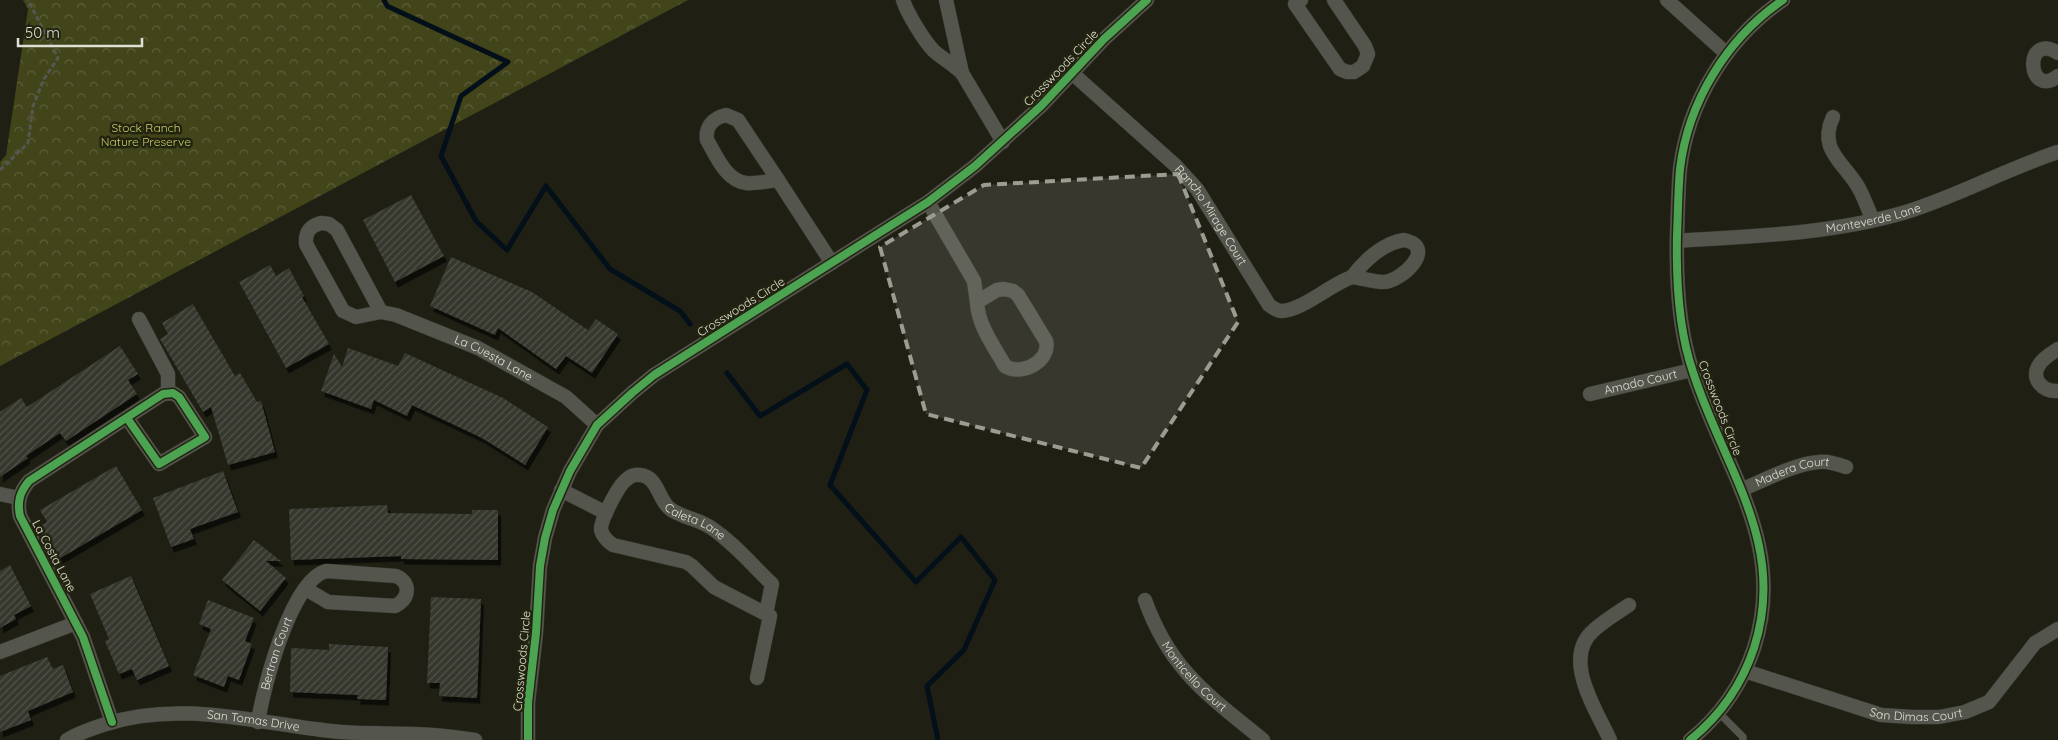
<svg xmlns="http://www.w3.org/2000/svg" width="2058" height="740" viewBox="0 0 2058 740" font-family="Quicksand,sans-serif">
  <defs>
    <pattern id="forest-crowns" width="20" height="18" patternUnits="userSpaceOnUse" patternTransform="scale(1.25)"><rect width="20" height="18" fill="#42441a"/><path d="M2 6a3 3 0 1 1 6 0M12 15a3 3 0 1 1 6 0" fill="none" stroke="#5d5f3a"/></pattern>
    <pattern id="building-hatch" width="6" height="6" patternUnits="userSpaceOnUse" patternTransform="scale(1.25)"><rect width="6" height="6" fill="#36372d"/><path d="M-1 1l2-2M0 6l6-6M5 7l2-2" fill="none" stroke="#53544b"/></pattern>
    <filter id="shadow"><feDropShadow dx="3" dy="5.5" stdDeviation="0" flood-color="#0009"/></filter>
  </defs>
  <rect width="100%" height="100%" fill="#1f1f14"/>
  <polygon fill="url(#forest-crowns)" points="23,0 688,0 0,366 0,162 6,155 28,9"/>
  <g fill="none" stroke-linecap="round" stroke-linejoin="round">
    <g stroke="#030f19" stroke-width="5">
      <polyline points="384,0 387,6 508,62 461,96 441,156 476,221 507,250 546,186 610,269 680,311 690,324"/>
      <polyline points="727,373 760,416 847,364 867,390 830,485 916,582 961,537 995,580 964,650 927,686 938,740"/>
    </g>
  </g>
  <g fill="url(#building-hatch)" filter="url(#shadow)">
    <polygon points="411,195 444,256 395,282 363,220"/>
    <polygon points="451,257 532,292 588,330 596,319 618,334 592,373 566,356 556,369 498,328 495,335 430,306"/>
    <polygon points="270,265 276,276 289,268 304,296 302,297 329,344 286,368 239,282"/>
    <polygon points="193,304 235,376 240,373 257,402 261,401 275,452 228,465 211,407 203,412 160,339 168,334 162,323"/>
    <polygon points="120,346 138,374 128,380 137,394 66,441 60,433 26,456 28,458 0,477 0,412 21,398 27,407"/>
    <polygon points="348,348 398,366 405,353 503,398 548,427 525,465 482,438 412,405 407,416 374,400 371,409 321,391 334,354 342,367"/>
    <polygon points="116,466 142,510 57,560 38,527 47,522 40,510"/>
    <polygon points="223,471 238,512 190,529 194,539 171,547 153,498"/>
    <polygon points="387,505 388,513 472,514 472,510 498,510 498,560 401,559 401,556 291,560 289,509"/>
    <polygon points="254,540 281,561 266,561 286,578 260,611 222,580"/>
    <polygon points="10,565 31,606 14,615 16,619 0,628 0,571"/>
    <polygon points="131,576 169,666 137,680 132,669 119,674 105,641 109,639 90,594"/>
    <polygon points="431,597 481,599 477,698 439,696 440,683 427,683"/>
    <polygon points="208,600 254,618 245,641 252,644 239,680 228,676 224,687 193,675 211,629 199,624"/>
    <polygon points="329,644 388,647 386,700 357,699 358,695 290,692 291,648 329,650"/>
    <polygon points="47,657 53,669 63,665 73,692 28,711 31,720 0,732 0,676"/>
  </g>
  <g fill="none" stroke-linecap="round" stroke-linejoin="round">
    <defs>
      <polyline id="service" points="1718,712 1743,737 1743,740"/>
      <g id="minor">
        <path d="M903 0C907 13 924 41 934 51 943 59 953 64 962 73L946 0"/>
        <polyline points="1301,0 1295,4 1340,69 1347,72 1354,72 1363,66 1368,54 1365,46 1334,0"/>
        <polyline points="1667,0 1727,54"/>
        <path d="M2058 53C2023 31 2027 100 2058 76"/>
        <polyline points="962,73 1003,142"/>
        <path id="s1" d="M1072 73 1175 165 1197 189 1269 305C1273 308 1277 311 1282 311 1303 310 1331 284 1352 277"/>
        <path d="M726 115 738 120 778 180C768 181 756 184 746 183 726 181 716 155 707 140 705 127 713 118 726 115Z"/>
        <path d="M1833 117C1819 147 1839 159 1855 182 1863 193 1867 208 1873 220"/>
        <polyline points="778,180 832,263"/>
        <polyline points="928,202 974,281 977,302"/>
        <path d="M321 223 329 224 337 230 381 312 356 317 343 311 306 244C305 232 310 226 321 223Z"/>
        <path d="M1404 240C1438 247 1402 281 1384 282 1374 282 1362 278 1352 277 1364 261 1383 243 1404 240Z"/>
        <path id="s2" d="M1677 241C1753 236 1832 234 1906 212 1958 196 2006 169 2058 152"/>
        <path d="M1004 289 1013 291 1018 295 1046 341C1051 361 1021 377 1005 366 994 346 978 326 977 302L997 290Z"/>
        <path id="s3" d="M381 312 396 315 478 348 566 397 597 425"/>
        <polyline points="139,319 168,374 168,393"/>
        <path d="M2058 349C2052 353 2043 358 2039 365 2030 379 2043 392 2058 391"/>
        <path id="s4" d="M1590 394 1692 370"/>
        <polyline points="561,490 606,513"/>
        <path id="s5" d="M1741 490C1762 481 1797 463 1819 462 1828 461 1837 464 1846 467"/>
        <polyline points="0,494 19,498"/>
        <path id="s6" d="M1145 600C1170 670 1208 695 1263 740"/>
        <polyline points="0,652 76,623"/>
        <path id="s7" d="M1745 671 1881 715 1912 717H1939L1965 712 1989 702 2035 643 2058 629"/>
        <path id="s8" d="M757 678 770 616 766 614 714 587 692 566 686 562 613 545C607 541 603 537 601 530 600 521 618 486 626 480 630 476 634 474 640 475 657 476 658 498 669 508 681 518 697 518 710 527 733 542 752 565 772 584L766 614"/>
        <path d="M112 722 83 637 20 516C17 501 20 492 29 481L163 394 173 393 179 397 205 437 159 464 127 418"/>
        <path id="s9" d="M258 722C263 689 291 580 326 571L396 576C412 583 409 599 395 606L328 602 306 589"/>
        <path id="s10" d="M67 740C79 733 93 728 106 724 180 700 256 723 331 731 365 735 399 732 433 735 447 736 461 738 475 740"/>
        <polyline points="528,740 528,703 536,633 540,566 545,538 553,510 570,471 597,425 632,393 654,375 928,202 975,166 1041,106 1104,39 1147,0"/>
        <path d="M1610 740C1596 709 1561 658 1594 630 1604 621 1617 613 1629 605"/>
        <path d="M1690 740C1720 716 1742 684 1754 648 1788 543 1723 467 1693 372 1678 329 1676 280 1677 235 1678 213 1678 191 1680 169 1688 102 1727 38 1783 0"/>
      </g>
    </defs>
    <use href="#service" stroke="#3b3c33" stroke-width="8"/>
    <use href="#minor" stroke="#3b3c33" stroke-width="15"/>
    <polyline stroke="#565750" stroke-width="3" stroke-dasharray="5 2.5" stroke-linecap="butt" points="0,170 28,143 33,106 44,79 58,58 28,0"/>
    <use href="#service" stroke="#54554d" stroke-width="7"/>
    <use href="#minor" stroke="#54554d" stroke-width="14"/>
    <defs>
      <g id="cycleway">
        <path d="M112 722 83 637 20 516C17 501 20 492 29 481L163 394 173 393 179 397 205 437 159 464 127 418"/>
        <polyline points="528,740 528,703 536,633 540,566 545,538 553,510 570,471 597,425 632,393 654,375 928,202 975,166 1041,106 1104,39 1147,0"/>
        <path d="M1690 740C1720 716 1742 684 1754 648 1788 543 1723 467 1693 372 1678 329 1676 280 1677 235 1678 213 1678 191 1680 169 1688 102 1727 38 1783 0"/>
      </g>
    </defs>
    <use href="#cycleway" stroke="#232410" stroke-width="11"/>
    <use href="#cycleway" stroke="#4ca352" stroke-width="8"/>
  </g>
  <path fill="#9c9c91" fill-opacity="0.2" stroke="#9c9c91" stroke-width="4" stroke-dasharray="10 6" stroke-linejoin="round" d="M1178 174 1238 322 1141 468 926 414 880 247 984 185Z"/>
  <g text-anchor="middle" stroke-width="5" stroke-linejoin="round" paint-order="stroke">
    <g font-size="12" fill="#dfe0d4" stroke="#232410">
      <text transform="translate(1061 68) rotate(-46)" y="4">Crosswoods Circle</text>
      <text dy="4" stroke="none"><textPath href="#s1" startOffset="200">Rancho Mirage Court</textPath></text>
      <text dy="4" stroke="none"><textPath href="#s2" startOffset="198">Monteverde Lane</textPath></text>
      <text transform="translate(741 307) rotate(-32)" y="4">Crosswoods Circle</text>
      <text dy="4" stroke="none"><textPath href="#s3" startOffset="122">La Cuesta Lane</textPath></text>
      <text dy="4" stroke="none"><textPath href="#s4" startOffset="52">Amado Court</textPath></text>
      <text transform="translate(1720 408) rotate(69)" y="4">Crosswoods Circle</text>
      <text dy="4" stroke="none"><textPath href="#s5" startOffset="55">Madera Court</textPath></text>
      <text dy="4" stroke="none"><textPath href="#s8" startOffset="406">Caleta Lane</textPath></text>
      <text transform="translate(54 556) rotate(62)" y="4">La Costa Lane</text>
      <text dy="4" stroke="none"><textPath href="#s9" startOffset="71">Bertran Court</textPath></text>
      <text transform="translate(522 661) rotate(-85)" y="4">Crosswoods Circle</text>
      <text dy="4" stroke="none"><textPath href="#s6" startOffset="92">Monticello Court</textPath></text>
      <text dy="4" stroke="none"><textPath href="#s7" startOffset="178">San Dimas Court</textPath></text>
      <text dy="4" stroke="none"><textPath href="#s10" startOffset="191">San Tomas Drive</textPath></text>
    </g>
    <g font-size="12" fill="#c8ce67" stroke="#232410">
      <text x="146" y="132">Stock Ranch<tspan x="146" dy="14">Nature Preserve</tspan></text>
    </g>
  </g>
  <path d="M18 38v8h124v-8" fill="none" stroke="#dfe0d4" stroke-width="2.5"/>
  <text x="25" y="38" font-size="15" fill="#dfe0d4" stroke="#232410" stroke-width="4" paint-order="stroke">50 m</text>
</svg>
